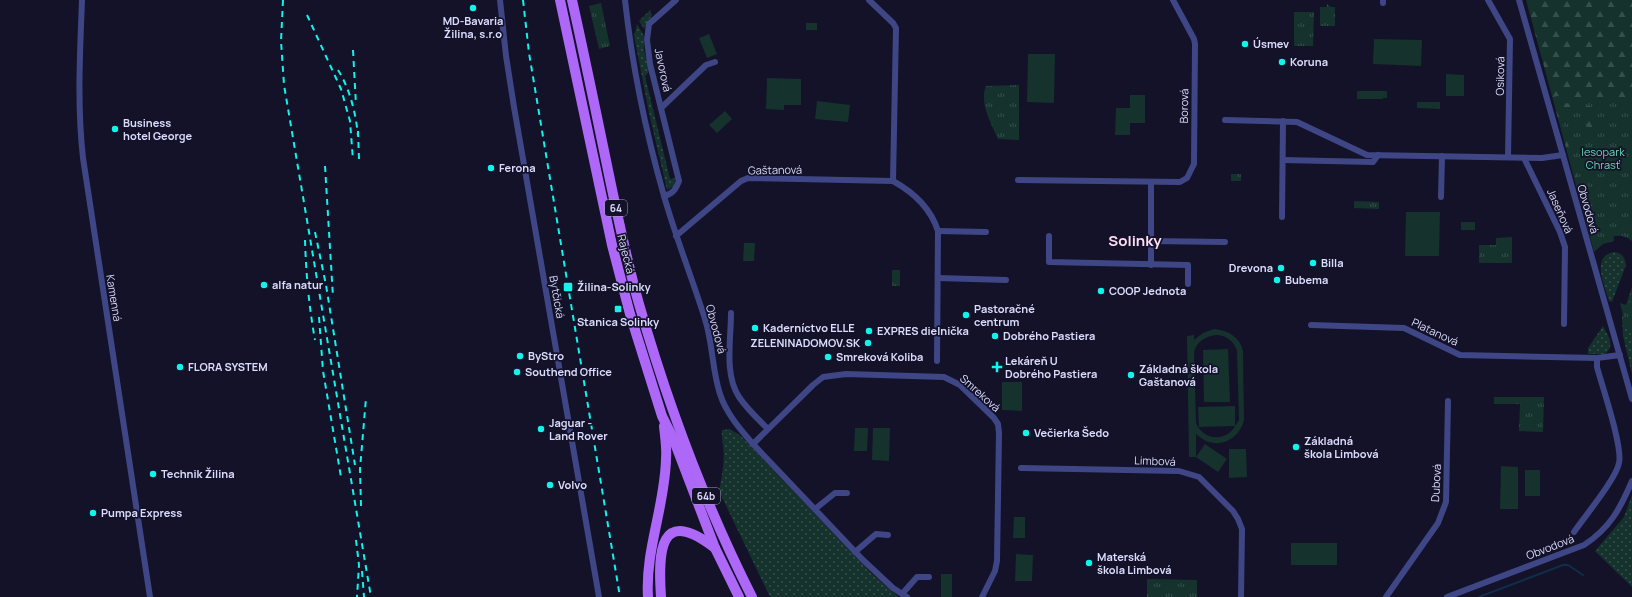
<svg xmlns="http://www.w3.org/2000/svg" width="1632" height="597" viewBox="0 0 1632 597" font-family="Manrope,sans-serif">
  <defs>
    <pattern id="grass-dots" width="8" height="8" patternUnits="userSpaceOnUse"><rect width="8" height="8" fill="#15322d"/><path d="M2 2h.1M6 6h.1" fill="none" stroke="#364f4c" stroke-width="1.8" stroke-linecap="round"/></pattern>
    <pattern id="forest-firs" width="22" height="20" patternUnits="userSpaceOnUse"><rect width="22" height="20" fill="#15322d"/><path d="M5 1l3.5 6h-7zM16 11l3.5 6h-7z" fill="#364f4c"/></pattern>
    <pattern id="park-tufts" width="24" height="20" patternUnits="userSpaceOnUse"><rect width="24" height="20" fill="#15322d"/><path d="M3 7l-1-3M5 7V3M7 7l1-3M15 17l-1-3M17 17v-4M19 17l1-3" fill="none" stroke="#364f4c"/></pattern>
  </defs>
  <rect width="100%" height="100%" fill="#131229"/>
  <g fill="url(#grass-dots)">
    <polygon points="650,10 652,15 644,29 639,21"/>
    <polygon points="637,24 644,36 644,50 649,70 648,73 645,76 670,179 676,178 674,186 667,190 649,113 634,36"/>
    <path d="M1614 252C1622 253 1625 257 1626 265L1612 302 1609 301C1605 286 1590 256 1614 252Z"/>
    <polygon points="1632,287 1632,374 1623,336 1622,317"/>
    <path d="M1603 326C1608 336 1616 345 1605 354H1588V348Z"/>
    <path d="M730 429 741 436 871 573 899 597H770L719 491C722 477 725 460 723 446 723 440 721 436 722 430Z"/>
    <polygon points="1632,495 1632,587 1595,551 1624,517"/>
  </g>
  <polygon fill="url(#forest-firs)" points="1526,0 1632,0 1632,121 1613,234 1614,241 1603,244 1594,252"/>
  <g fill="url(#park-tufts)">
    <polygon points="601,3 610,46 599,49 589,6"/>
    <polygon points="1327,4 1331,7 1335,7 1335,26 1320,26 1320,7 1327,7"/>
    <polygon points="1294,12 1314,12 1313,46 1294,46"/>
    <rect x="806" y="23" width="11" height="7"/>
    <path d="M1019 85V140L998 139C991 123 979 103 986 86Z"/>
    <path d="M1554 96 1632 99V241C1619 230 1609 239 1596 243L1558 109 1588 111 1590 117 1586 118 1588 130 1602 129V117H1595L1593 109 1590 106 1556 102Z"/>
    <rect x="1231" y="174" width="10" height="7"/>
    <polygon points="1354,201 1379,202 1379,209 1354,208"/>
    <polygon points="1512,237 1512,263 1479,263 1479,245 1496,245 1496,238"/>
    <rect x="892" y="270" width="8" height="16"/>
    <polygon points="1632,296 1632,327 1626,328 1620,303 1629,306"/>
    <polygon points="1494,397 1544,397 1543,432 1519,431 1520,404 1494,404"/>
    <polygon points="1147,579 1197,580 1197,597 1147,597"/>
  </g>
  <g fill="#15322d" fill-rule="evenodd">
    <polygon points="709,34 717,54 707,58 699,38"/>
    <polygon points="1374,39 1422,40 1421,66 1373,64"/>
    <polygon points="1028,54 1055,54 1054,103 1027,102"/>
    <polygon points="1446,74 1464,75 1464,96 1446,96"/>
    <polygon points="767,78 801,79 801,105 784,105 784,110 766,109"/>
    <polygon points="1357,91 1387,91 1387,98 1383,98 1383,99 1357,99"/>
    <polygon points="1130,95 1145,95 1145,123 1130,123 1130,135 1115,135 1116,108 1130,108"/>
    <polygon points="817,101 850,105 848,122 815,119"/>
    <polygon points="1417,102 1440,102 1440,109 1417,108"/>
    <polygon points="725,111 732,119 717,133 709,125"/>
    <polygon points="1406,212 1440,212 1439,256 1405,256"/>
    <rect x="1461" y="222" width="14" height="8"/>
    <polygon points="744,243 755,243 754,261 743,261"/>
    <path d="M1214 329C1228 330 1240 337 1243 351L1244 420C1240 437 1223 448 1206 441 1202 439 1199 436 1196 434V457L1205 444 1227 459 1218 472 1196 457H1189L1187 336 1194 335V340L1203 333ZM1217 335C1227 336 1234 341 1237 351L1239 420 1235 426V406L1198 407 1199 427 1235 426C1226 442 1204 441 1196 423L1194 352C1197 341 1206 336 1217 335Z"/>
    <polygon points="1228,349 1230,402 1204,402 1203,350"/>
    <polygon points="1002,382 1022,382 1022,411 1002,410"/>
    <polygon points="855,428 868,428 867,451 854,451"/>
    <polygon points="873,428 890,428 889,461 872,460"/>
    <polygon points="1229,449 1246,449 1247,477 1229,478"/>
    <polygon points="1501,466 1518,467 1518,509 1500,509"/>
    <rect x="1525" y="470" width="15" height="26"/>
    <polygon points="1014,517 1025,517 1025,538 1013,538"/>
    <rect x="1291" y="543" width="46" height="22"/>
    <polygon points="1016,554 1033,555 1032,581 1015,581"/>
    <rect x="941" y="574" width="11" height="23"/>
  </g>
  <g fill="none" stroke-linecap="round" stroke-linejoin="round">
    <polyline stroke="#102d4a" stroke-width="2" points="1479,597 1563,565 1568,565 1583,575"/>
    <g stroke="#3f4685" stroke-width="6">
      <path d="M82 0C80 53 77 105 83 158L150 597"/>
      <polyline points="500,0 506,56 514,107 599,597"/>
      <path d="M625 0C632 65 646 133 664 196 676 238 692 278 705 319 713 344 712 370 720 394 726 413 740 429 753 444L863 560 893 588 907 597"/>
      <polyline points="869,0 893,23 896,28 893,181"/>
      <polyline points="1488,0 1510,39 1508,157"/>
      <polyline points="1519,0 1632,399"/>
      <polyline points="1383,3 1383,0"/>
      <polyline points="661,108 706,65 715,62"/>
      <polyline points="1225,120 1297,122 1367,155 1542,158 1563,155"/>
      <polyline points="1524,158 1560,232 1565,247 1564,324"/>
      <polyline points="1283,160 1373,162 1378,155"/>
      <polyline points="1018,180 1180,182 1187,178 1194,164 1195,44 1194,39 1173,0"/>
      <path d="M664 196C673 194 676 189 679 181L650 64 647 40 649 24 676 0"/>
      <polyline points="1441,197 1442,156"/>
      <polyline points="1282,217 1283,121"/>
      <polyline points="938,231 986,232"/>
      <path d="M676 236 741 181 748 178 893 181C913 192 931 209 938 231L937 361"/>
      <polyline points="1049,236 1049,262 1188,265 1188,284"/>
      <polyline points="1151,241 1225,242"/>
      <polyline points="1151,265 1151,182"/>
      <polyline points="938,278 1006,280"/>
      <path d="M731 313C731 340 724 374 739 397 747 409 758 419 768 429"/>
      <polyline points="1311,325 1404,328 1460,355 1597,358 1620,355"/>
      <polyline points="753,444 813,385 823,377 846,374 944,377 960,385 994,418 998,424 999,433 997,561 995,571 982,597"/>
      <polyline points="1021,468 1179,471 1199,477 1233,511 1238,519 1242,529 1241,597"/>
      <polyline points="815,509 835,493 847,493"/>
      <path d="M1574 532C1585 516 1616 479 1619 463 1623 447 1602 386 1597 367V358"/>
      <polyline points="855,552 876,534 888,535"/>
      <polyline points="902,594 917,577 929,577"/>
      <polyline points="1386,597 1438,523 1446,502 1448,401"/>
      <path d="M1447 597 1584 545C1610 528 1620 509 1632 481"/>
    </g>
    <g stroke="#ae68f7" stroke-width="10">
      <polyline points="560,0 612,245 630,314 662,416 673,438 715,548 739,597"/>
      <path d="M572 0C585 58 597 117 609 175 618 218 627 262 639 304 668 405 705 504 752 597"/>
      <path d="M648 597C645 550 665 506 666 459 667 448 665 437 664 426"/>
      <path d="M661 597C658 552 659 505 715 548"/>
    </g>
    <g stroke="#11f3eb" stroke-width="2" stroke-dasharray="6 5" stroke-linecap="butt">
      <polyline points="283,0 281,41 284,85 371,597"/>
      <polyline points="523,0 529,53 620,597"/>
      <polyline points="307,15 341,89 350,121 353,160"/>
      <polyline points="353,50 356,105"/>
      <path d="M338 70C350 89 356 114 358 136"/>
      <polyline points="358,131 359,159"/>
      <polyline points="325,166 333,297"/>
      <polyline points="315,232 326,285 355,465"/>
      <path d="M305 240C306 274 309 307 315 340"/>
      <polyline points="319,317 323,371 341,477"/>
      <polyline points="361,506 360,469 366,398"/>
      <polyline points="356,540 359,565 357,597"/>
      <polyline points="362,571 364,597"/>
    </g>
  </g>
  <g fill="#11f3eb" stroke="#131229" stroke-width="1.5">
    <circle cx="473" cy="8" r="4"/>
    <circle cx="1245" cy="44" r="4"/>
    <circle cx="1282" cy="62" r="4"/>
    <circle cx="115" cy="129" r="4"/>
    <circle cx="491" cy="168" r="4"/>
    <circle cx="1313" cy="263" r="4"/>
    <circle cx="1281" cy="268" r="4"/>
    <circle cx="1277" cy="280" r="4"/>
    <circle cx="264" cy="285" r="4"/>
    <rect x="563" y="282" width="10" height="10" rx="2"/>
    <circle cx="1101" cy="291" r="4"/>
    <rect x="614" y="305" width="8" height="8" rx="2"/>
    <circle cx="966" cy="315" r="4"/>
    <circle cx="755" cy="328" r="4"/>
    <circle cx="869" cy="331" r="4"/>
    <circle cx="995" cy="336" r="4"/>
    <circle cx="868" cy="343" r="4"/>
    <circle cx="520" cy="356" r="4"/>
    <circle cx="828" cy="357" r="4"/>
    <circle cx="180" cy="367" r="4"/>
    <path d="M995 361h4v4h4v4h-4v4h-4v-4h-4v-4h4z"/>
    <circle cx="517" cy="372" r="4"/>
    <circle cx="1131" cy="375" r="4"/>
    <circle cx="541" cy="429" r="4"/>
    <circle cx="1026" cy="433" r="4"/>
    <circle cx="1296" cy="447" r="4"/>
    <circle cx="153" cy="474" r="4"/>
    <circle cx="550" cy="485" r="4"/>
    <circle cx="93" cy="513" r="4"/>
    <circle cx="1089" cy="563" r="4"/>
  </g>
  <g text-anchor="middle" stroke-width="3.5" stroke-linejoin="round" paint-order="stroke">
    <g fill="#131229" stroke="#9f9fbd" stroke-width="1">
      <rect x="605" y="200" width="22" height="16" rx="3"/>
      <rect x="692" y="488" width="28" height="16" rx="3"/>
    </g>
    <g font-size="10" font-weight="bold" fill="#dbdcfd">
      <text x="616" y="212">64</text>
      <text x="706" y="500">64b</text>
    </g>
    <g font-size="11" font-weight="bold" fill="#dbdcfd" stroke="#131229" text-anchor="start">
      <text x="473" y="25" text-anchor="middle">MD-Bavaria<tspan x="473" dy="13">Žilina, s.r.o</tspan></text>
      <text x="1253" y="48">Úsmev</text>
      <text x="1290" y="66">Koruna</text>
      <text x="123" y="127">Business<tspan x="123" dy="13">hotel George</tspan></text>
      <text x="499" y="172">Ferona</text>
      <text x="1321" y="267">Billa</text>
      <text x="1273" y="272" text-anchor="end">Drevona</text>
      <text x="1285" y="284">Bubema</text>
      <text x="272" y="289">alfa natur</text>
      <text x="577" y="291">Žilina-Solinky</text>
      <text x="1109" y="295">COOP Jednota</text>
      <text x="974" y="313">Pastoračné<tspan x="974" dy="13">centrum</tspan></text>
      <text x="618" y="326" text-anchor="middle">Stanica Solinky</text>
      <text x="763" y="332">Kaderníctvo ELLE</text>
      <text x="877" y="335">EXPRES dielnička</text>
      <text x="1003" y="340">Dobrého Pastiera</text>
      <text x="860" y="347" text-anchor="end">ZELENINADOMOV.SK</text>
      <text x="528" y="360">ByStro</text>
      <text x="836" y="361">Smreková Koliba</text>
      <text x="1005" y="365">Lekáreň U<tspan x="1005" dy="13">Dobrého Pastiera</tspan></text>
      <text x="188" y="371">FLORA SYSTEM</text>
      <text x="1139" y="373">Základná škola<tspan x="1139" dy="13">Gaštanová</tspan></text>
      <text x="525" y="376">Southend Office</text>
      <text x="549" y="427">Jaguar -<tspan x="549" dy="13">Land Rover</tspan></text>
      <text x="1034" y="437">Večierka Šedo</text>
      <text x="1304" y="445">Základná<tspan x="1304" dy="13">škola Limbová</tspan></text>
      <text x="161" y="478">Technik Žilina</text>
      <text x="558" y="489">Volvo</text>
      <text x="101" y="517">Pumpa Express</text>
      <text x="1097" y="561">Materská<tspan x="1097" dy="13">škola Limbová</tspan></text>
    </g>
    <g font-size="11" fill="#dbdcfd" stroke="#131229">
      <text transform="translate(663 70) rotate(78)" y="4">Javorová</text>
      <text transform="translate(1500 76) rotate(-89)" y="4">Osiková</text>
      <text transform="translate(1184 106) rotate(-89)" y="4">Borová</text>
      <text transform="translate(775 170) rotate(-1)" y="4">Gaštanová</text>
      <text transform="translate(1588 209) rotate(74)" y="4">Obvodová</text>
      <text transform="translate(1560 211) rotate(66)" y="4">Jaseňová</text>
      <text transform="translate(626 254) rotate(76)" y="4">Rajecká</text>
      <text transform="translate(557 297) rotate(80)" y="4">Bytčická</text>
      <text transform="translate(114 298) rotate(81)" y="4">Kamenná</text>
      <text transform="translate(716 329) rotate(75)" y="4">Obvodová</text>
      <text transform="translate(1435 332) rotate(25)" y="4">Platanová</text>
      <text transform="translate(980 393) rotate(42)" y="4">Smreková</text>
      <text transform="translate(1155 461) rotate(2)" y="4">Limbová</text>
      <text transform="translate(1436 483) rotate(-87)" y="4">Dubová</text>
      <text transform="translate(1550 547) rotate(-21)" y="4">Obvodová</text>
    </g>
    <g font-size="11" fill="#69dbaf" stroke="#131229">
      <text x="1603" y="156">lesopark<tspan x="1603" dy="13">Chrasť</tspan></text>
    </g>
    <g font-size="15" font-weight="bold" fill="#fdddf6" stroke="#131229">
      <text x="1135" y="246">Solinky</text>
    </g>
  </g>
</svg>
